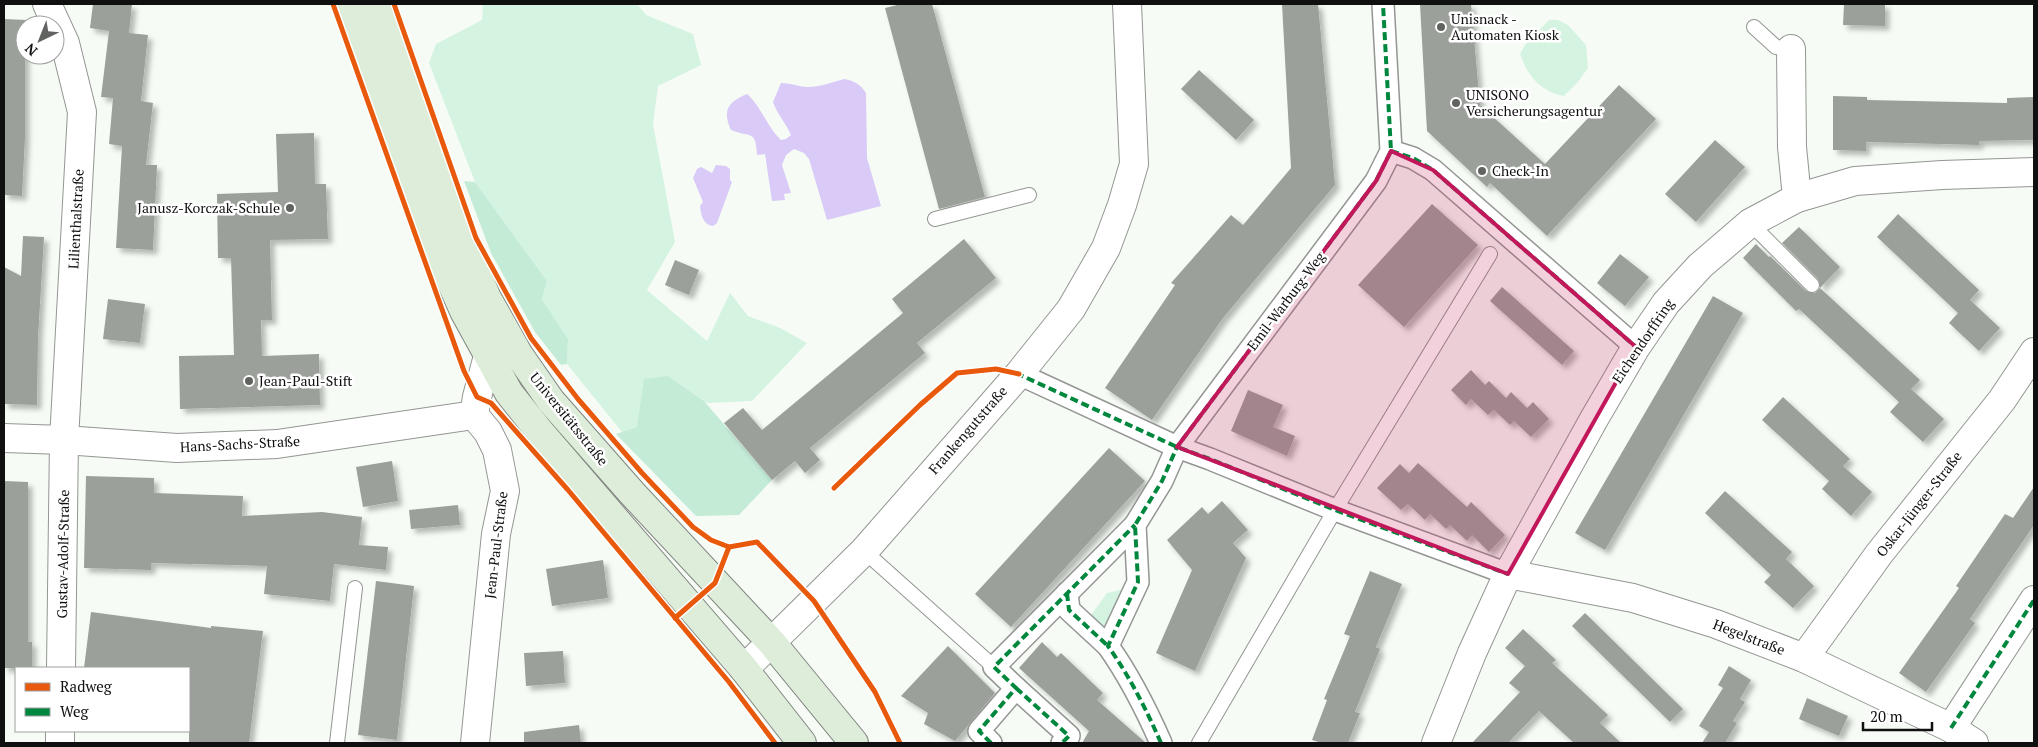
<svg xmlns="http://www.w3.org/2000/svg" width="2038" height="747" viewBox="0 0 2038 747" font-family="'PT Serif',serif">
  <defs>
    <filter id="shadow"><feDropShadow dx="4.5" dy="4.5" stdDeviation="2.5" flood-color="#0004"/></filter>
  </defs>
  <rect width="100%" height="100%" fill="#f6fcf5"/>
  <g fill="#d5f3e1">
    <polygon points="483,4 637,4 646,15 693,34 701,65 658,86 653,124 675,242 647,290 707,341 730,293 748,316 780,328 807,343 752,401 707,403 668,376 637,427 622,432 567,364 568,339 542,299 547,281 475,182 429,63 436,44 482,20"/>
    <path d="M1549 20H1558L1568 25 1586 45 1588 68 1578 82 1564 96C1541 92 1527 75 1520 54L1525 45Z"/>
    <polygon points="1124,589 1107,631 1089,618 1107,593"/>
  </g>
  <g fill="#c3ebd6">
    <polygon points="464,181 475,182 547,281 542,299 568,339 567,364 561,365 535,332 491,253"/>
    <polygon points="668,376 704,401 772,480 739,515 696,516 616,434 637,427 644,379"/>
  </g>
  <g fill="#d9caf7">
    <path d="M844 79C855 81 860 84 866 93L867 158 881 206 827 220 809 159 804 153 794 149 786 155 782 165 791 193 784 194 785 200 772 201 765 154 757 155C756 129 750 138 731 130 722 110 728 102 747 94 761 106 767 127 781 140L786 139 791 135C786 123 777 114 773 102L781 83C792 83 799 87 808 87 820 87 833 82 844 79Z"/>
    <path d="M716 165 726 166 730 169V180L732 182 717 223 713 226C703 225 701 215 700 206L703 202 693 178 697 169 701 167 712 173Z"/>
  </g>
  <g fill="#9ca09a" filter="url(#shadow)">
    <polygon points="93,4 132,4 129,33 148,35 141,101 153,103 146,165 157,165 153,250 116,248 122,146 109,144 113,98 101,97 109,31 90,28"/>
    <polygon points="901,4 932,4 985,197 939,209 885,8"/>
    <polygon points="1282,4 1318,4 1335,185 1223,318 1152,420 1105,388 1175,285 1171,283 1231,215 1243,225 1291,168"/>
    <polygon points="1420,4 1471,4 1480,105 1545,164 1619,85 1656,119 1547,236 1490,183 1487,187 1427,131"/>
    <polygon points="1844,4 1885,4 1885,26 1843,25"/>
    <polygon points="4,19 27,20 27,25 25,25 25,138 22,196 4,195"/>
    <polygon points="1199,70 1254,120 1236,140 1181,89"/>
    <polygon points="1833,96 1867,97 1867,100 2007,103 2007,98 2034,97 2034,140 1979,141 1979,145 1866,142 1866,151 1833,150"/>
    <polygon points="314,133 315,184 326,184 328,239 270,240 272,320 261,320 262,356 319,354 320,405 180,409 179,356 234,355 231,258 218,258 217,194 278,192 276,134"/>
    <polygon points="1715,140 1745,167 1696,222 1665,194"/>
    <polygon points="1432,204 1478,245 1404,327 1358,285"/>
    <polygon points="1898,214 1979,290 1970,300 2000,328 1979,351 1949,323 1958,313 1877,237"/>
    <polygon points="1799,227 1840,267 1820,288 1920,380 1911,389 1944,419 1923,442 1890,412 1899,402 1799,309 1796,311 1743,258 1756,244 1769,257 1770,256 1806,291 1815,293 1820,288 1818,279 1782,243"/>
    <polygon points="23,236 44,237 38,338 37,405 4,404 4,267 21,276"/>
    <polygon points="964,239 996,278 917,343 925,353 810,448 820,460 805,473 795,461 772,480 724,423 743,408 762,430 903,313 892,299"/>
    <polygon points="1620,254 1649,277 1625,306 1597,283"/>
    <polygon points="675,260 699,270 689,295 665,285"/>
    <polygon points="1502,287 1574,351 1562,365 1490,301"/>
    <polygon points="1713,296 1743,313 1605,550 1575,533"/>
    <polygon points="108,299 145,304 140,343 103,339"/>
    <polygon points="1471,370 1485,385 1489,381 1506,398 1511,392 1527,408 1533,402 1549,419 1531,437 1514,421 1510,425 1494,410 1488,415 1471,399 1466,405 1451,390"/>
    <polygon points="1248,390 1283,405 1273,427 1295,436 1287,456 1231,431"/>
    <polygon points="1783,397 1850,459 1843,466 1872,492 1851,516 1822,489 1829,481 1762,420"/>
    <polygon points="1109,448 1145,481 1011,627 975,594"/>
    <polygon points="392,461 398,501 363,507 356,467"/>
    <polygon points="1418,463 1467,507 1471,502 1505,535 1489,552 1472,535 1467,541 1450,525 1446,529 1430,514 1425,520 1408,504 1401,510 1377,488 1400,464 1409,473"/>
    <polygon points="86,476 154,478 154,493 243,496 242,516 322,512 362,517 359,545 388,547 386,570 334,564 330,601 264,594 267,566 151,563 151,570 84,568"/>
    <polygon points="4,481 28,482 28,642 32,642 32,668 4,668"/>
    <polygon points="2034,487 2034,525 1970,619 1975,623 1926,692 1899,673 1959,588 1956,586 2005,514 2013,518"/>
    <polygon points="1725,491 1792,552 1786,559 1814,586 1793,608 1764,582 1771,575 1705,513"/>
    <polygon points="1222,501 1248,530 1233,543 1246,558 1195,671 1156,653 1192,570 1167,540 1202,507 1208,514"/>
    <polygon points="458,505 460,525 411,529 409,510"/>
    <polygon points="603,560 608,598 552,606 546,569"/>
    <polygon points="1370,571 1402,584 1376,647 1380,649 1355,712 1360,713 1348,743 1322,743 1312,740 1327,700 1324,699 1350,636 1344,634"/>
    <polygon points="376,581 414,586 397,740 358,735"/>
    <polygon points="91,612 211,628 211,626 263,631 249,743 189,743 189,668 84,668"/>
    <polygon points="1585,613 1683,709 1670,722 1572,626"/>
    <polygon points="1523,629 1556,660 1552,663 1608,715 1600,723 1621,743 1574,743 1539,711 1508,743 1472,743 1520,692 1509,683 1525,666 1505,648"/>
    <polygon points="1042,642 1057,657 1061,653 1103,693 1097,700 1146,743 1082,743 1089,731 1019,668"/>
    <polygon points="948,646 995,693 955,741 924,724 928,713 901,696"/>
    <polygon points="563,651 565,683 526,686 524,653"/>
    <polygon points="1729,666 1751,680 1740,699 1745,702 1733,721 1737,723 1725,743 1702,743 1709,732 1699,726 1723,688 1718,685"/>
    <polygon points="1807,698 1848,716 1839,736 1799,719"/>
    <polygon points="579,725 581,743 524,743 524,732"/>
  </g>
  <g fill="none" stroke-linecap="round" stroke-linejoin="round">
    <defs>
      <g id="service">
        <polyline points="1754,27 1776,47 1791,49"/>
        <polyline points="935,219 1029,195"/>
        <polyline points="1750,223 1812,285"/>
        <polyline points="864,551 994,667"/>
        <polyline points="337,743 355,588"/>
        <polyline points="1199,743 1335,510 1490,254"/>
      </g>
      <g id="pedestrian">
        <polyline points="1391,151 1413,158 1433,170 1636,347"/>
        <polyline points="1019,374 1177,447 1210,459 1335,510 1508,574"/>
        <polyline points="1067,593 1069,610 1108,646"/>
        <polyline points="1016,688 1069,736 1062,743"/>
        <polyline points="991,743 979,731 1016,688 994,667 1135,525"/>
        <path d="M1161 743C1146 709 1130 677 1108 646L1138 582 1135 525 1162 481 1177 447 1376 181 1391 151 1383 4"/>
      </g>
      <g id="minor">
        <polyline points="47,4 65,43 82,112 64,440 61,668"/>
        <polyline points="1791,49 1792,147 1797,198"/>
        <polyline points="4,438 64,440 177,448 277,444 474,415"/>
        <polyline points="1508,574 1633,598 1716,624 1804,658 1951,728 1974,743"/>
        <polyline points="1804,658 1879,554 2002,400 2034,352"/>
        <polyline points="744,669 864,551 1019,374 1071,309 1106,248 1122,205 1134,164 1127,4"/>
        <polyline points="1951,728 2034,600"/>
        <polyline points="60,743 60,731"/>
        <polyline points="475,743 496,534 505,491 497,450 488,432 474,415 477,397 488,356"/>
        <polyline points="1436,743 1472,653 1508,574 1594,419 1636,347 1666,303 1700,266 1750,223 1797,198 1855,181 1942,175 2034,172"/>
      </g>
      <g id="primary">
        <polyline points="347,4 443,264 464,311 509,393 540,432 744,669 802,743"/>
        <polyline points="375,4 467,251 487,298 519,355 551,401 632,493 772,643 854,743"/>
      </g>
    </defs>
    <use href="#service" stroke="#949693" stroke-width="16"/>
    <use href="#pedestrian" stroke="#949693" stroke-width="24"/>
    <use href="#minor" stroke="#949693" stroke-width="30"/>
    <use href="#primary" stroke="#818480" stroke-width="30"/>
    <use href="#service" stroke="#fefffe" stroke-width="14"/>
    <use href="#pedestrian" stroke="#fefffe" stroke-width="21"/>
    <use href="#minor" stroke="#fefffe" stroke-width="28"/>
    <use href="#primary" stroke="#deedda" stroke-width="28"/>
    <g stroke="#00873e" stroke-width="4" stroke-dasharray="8 4" stroke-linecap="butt">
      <polyline points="1391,151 1413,158 1433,170 1636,347"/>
      <polyline points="1016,373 1177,447 1210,459 1335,510 1508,574"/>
      <polyline points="1067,593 1069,610 1108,646"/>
      <polyline points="1016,688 1069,736 1062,743"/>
      <polyline points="1951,728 2034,600"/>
      <polyline points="991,743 979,731 1016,688 994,667 1135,525"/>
      <path d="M1161 743C1146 709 1130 677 1108 646L1138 582 1135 525 1162 481 1177 447 1376 181 1391 151 1383 4"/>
    </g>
    <defs>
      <g id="cycleway">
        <polyline points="333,4 464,371 477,397 491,403 568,490 729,682 775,743"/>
        <polyline points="394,4 476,238 531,338 578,399 642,473 693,527 711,540 729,547 757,542 814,601 875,692 900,743"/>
        <polyline points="834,488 920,405 957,373 996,369 1019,374"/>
        <polyline points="675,618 715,583 729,547"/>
      </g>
    </defs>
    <use href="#cycleway" stroke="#fff" stroke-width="8"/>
    <use href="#cycleway" stroke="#e8590c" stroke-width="5"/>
  </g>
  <path fill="#c2185b" fill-opacity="0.2" stroke="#c2185b" stroke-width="4" stroke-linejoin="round" d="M1391 151 1433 170 1636 347 1508 574 1177 447 1376 181Z"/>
  <g fill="#606360" stroke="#fff" stroke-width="2">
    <circle cx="1441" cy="27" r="5"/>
    <circle cx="1456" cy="103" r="5"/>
    <circle cx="1482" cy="171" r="5"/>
    <circle cx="290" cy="208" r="5"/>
    <circle cx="249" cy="381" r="5"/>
  </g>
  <g text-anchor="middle" stroke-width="5" stroke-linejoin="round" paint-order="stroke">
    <g font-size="14" fill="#101010" stroke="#fff" text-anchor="start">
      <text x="1451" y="24">Unisnack -<tspan x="1451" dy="16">Automaten Kiosk</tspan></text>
      <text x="1466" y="100">UNISONO<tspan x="1466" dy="16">Versicherungsagentur</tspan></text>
      <text x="1492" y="176">Check-In</text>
      <text x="280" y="213" text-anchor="end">Janusz-Korczak-Schule</text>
      <text x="259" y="386">Jean-Paul-Stift</text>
    </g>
    <g font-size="14" fill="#101010" stroke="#fff">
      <text transform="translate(76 219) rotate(-87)" y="5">Lilienthalstraße</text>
      <text transform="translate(1286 301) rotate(-53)" y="5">Emil-Warburg-Weg</text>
      <text transform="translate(1643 341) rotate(-56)" y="5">Eichendorffring</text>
      <text transform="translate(569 419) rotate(51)" y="5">Universitätsstraße</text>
      <text transform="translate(968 430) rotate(-49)" y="5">Frankengutstraße</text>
      <text transform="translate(240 444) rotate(-3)" y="5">Hans-Sachs-Straße</text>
      <text transform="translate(1919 504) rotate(-52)" y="5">Oskar-Jünger-Straße</text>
      <text transform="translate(496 545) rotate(-83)" y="5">Jean-Paul-Straße</text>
      <text transform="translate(63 554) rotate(-89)" y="5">Gustav-Adolf-Straße</text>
      <text transform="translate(1749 637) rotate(21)" y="5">Hegelstraße</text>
    </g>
  </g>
  <rect width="2038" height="747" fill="none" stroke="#101010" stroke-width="10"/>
  <rect x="15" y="667" width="175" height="65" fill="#ffffff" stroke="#9f9f9f"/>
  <rect x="25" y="683" width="25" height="8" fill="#e8590c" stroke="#9f9f9f"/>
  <text x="60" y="692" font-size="15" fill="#101010">Radweg</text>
  <rect x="25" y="708" width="25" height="8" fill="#00873e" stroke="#9f9f9f"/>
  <text x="60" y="717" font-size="15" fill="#101010">Weg</text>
  <g transform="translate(40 40) rotate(223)"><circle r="24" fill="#ffffff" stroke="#9f9f9f"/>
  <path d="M0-4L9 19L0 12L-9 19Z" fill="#606360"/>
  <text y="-8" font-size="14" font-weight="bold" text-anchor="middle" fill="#101010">N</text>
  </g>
  <path d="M1863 722v8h69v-8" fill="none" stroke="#101010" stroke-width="2.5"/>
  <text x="1870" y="722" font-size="15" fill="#101010" stroke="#ffffff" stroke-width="4" paint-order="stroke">20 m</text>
</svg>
